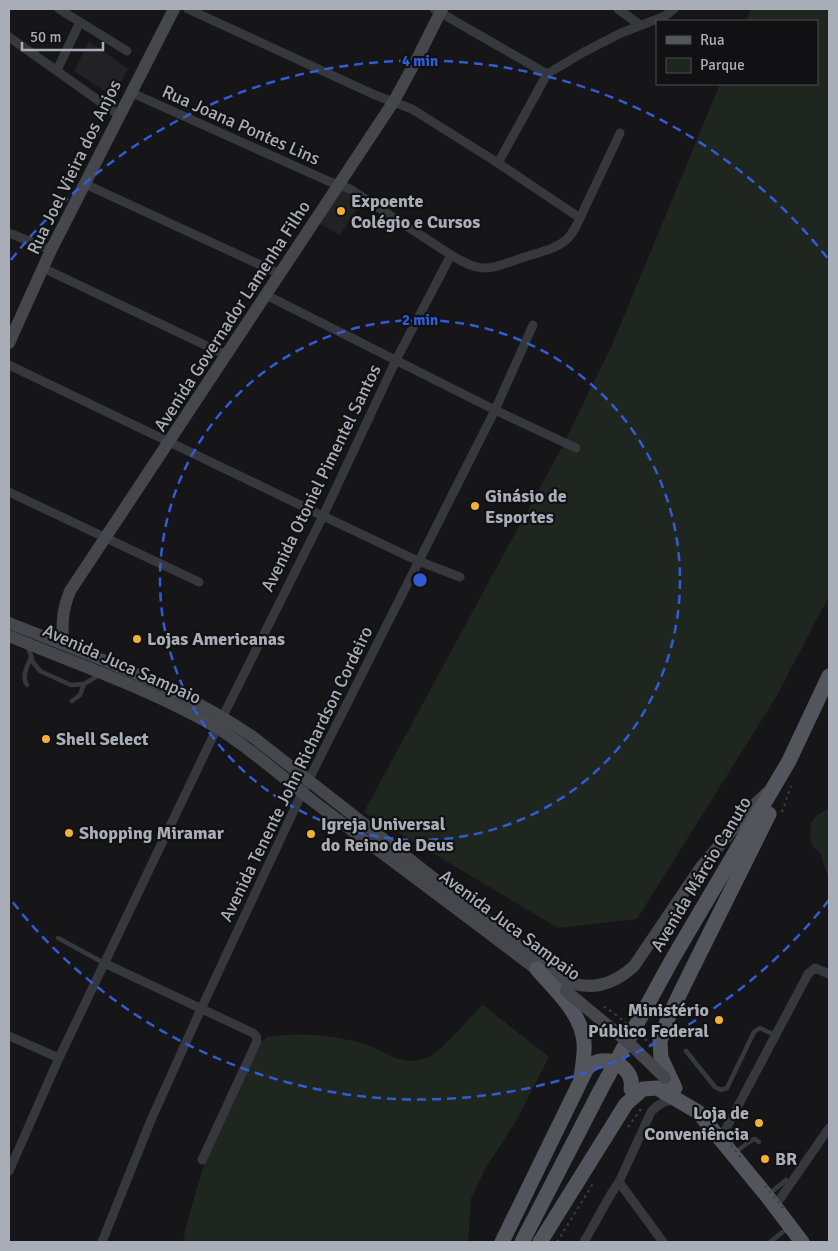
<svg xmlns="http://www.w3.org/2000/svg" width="838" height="1251" viewBox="0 0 838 1251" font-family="Signika,sans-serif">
  <rect width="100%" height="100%" fill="#161618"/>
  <g fill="#222225">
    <polygon points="89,41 128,69 114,97 74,71"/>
    <polygon points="343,186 363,199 340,235 320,224"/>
  </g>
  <g fill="#1e261f">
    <polygon points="751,9 829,9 829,596 776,697 637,919 558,928 364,812 563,445 612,345 720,84 817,84 817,21 746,21"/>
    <polygon points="829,808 829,879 820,853 813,847 810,839 811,823 816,816"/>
    <path d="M483 1005 549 1057 517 1119 484 1171 471 1199 468 1242H183L186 1226 213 1134 262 1042 267 1037C298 1032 328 1035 358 1042 387 1049 398 1070 431 1056 440 1052 473 1014 483 1005Z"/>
  </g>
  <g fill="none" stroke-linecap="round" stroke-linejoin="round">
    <g stroke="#3d3f44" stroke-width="2" stroke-dasharray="2.5 4" stroke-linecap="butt">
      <polyline points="782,812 791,786"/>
      <polyline points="604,1008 605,1007 615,1014"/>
      <polyline points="628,1127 641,1109"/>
      <polyline points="557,1242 594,1182"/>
    </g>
    <g stroke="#37383d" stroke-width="4.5">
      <polyline points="28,647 33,662 40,671 71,685 84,684 99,675"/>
      <path d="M27 685C21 677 28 665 31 657"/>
      <polyline points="72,701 80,695 84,684"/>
      <polyline points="58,938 104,963"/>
      <polyline points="686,1051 715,1087 721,1090 727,1088 754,1032 760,1028 775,1035"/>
      <polyline points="734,1153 752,1140 755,1139 759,1142"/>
      <polyline points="768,1195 786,1180"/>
      <polyline points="770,1242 789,1227"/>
    </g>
    <g stroke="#37383d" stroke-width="9">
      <polyline points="59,9 127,51"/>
      <polyline points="188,9 375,95 412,109 498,163 580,218"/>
      <polyline points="434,9 547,74"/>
      <polyline points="618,9 640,25"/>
      <polyline points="9,37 119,115"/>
      <polyline points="57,70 80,22"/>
      <path d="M130 92 328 181 350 189 451 255C480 272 485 271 516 260 531 254 553 251 566 240 576 231 581 215 587 203 598 180 609 157 620 133"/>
      <polyline points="498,163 547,74 584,52 621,33 665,16 674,9"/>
      <polyline points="85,184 280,274"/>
      <polyline points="9,233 51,250"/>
      <polyline points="43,268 226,355"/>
      <polyline points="266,295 495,410 576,448"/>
      <polyline points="9,365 323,516 418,561 460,577"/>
      <polyline points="9,492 199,582"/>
      <polyline points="223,716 323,516 396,360 451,255"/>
      <polyline points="104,963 253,1033 256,1036 257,1041 202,1160"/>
      <polyline points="9,1036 59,1058"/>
      <polyline points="721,1138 808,974 815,968 829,974"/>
      <polyline points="9,1171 59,1058 217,728"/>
      <polyline points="619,1182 663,1242"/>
      <polyline points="775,1206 829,1128"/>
      <polyline points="102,1242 151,1120 201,1009 302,793 495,410 533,325"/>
      <path d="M584 1242 611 1194 619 1182 651 1112C658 1104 664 1101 675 1100"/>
    </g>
    <g stroke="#45474d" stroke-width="12">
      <polyline points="9,343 51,250 174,9"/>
      <path d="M9 623C92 656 179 686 253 737L564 980C590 992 613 985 634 966L701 867 751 808 767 793"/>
      <path d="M9 636C78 665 151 689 216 727 252 749 284 779 318 805 393 861 469 918 544 975"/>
      <path d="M63 644C62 623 62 611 70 591L394 101 419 55 442 9"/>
    </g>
    <g stroke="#53555c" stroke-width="15">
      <path d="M537 969C555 990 581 1012 584 1042 585 1053 583 1065 581 1077"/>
      <polyline points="675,1088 661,1058 660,1041 669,1016 685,983 769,814"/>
      <polyline points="502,1242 587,1068"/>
      <polyline points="522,1242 601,1089 673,958 789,761 829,676"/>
      <polyline points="540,1242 626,1104 643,1089 657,1088 698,1112 767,1196 802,1242"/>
    </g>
    <g stroke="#3d3f44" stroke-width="2" stroke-dasharray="2.5 4" stroke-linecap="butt">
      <polyline points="615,1014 651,1044"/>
      <polyline points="716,1128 727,1140"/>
      <polyline points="731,1145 742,1159"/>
      <polyline points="765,1186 784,1209"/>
    </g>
    <polyline stroke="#45474d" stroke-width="12" points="566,991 629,1043 665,1078"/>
    <path stroke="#53555c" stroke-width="15" d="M587 1068C592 1065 595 1061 601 1061 618 1059 634 1072 631 1089"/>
  </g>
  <g fill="none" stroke="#325cd3" stroke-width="2.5" stroke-dasharray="9 6">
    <circle cx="420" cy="580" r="260"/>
    <path d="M829 900A519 519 0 0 1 11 900M11 260A519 519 0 0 1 829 260"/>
  </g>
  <g fill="#f2b134" stroke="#111113" stroke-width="2">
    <circle cx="341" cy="211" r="5"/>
    <circle cx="475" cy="506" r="5"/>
    <circle cx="137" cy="639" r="5"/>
    <circle cx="46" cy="739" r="5"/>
    <circle cx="69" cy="833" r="5"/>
    <circle cx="311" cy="834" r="5"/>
    <circle cx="719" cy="1020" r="5"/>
    <circle cx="759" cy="1123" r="5"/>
    <circle cx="765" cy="1159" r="5"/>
  </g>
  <g text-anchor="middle" stroke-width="4.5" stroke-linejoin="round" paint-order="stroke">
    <g font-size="18" fill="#a8adb8" stroke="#111113">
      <text transform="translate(241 125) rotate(24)" y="6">Rua Joana Pontes Lins</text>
      <text transform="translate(74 167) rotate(-64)" y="6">Rua Joel Vieira dos Anjos</text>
      <text transform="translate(232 316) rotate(-57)" y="6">Avenida Governador Lamenha Filho</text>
      <text transform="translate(321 478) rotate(-64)" y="6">Avenida Otoniel Pimentel Santos</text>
      <text transform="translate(122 664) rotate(24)" y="6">Avenida Juca Sampaio</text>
      <text transform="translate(296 774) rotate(-64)" y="6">Avenida Tenente John Richardson Cordeiro</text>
      <text transform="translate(701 874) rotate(-59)" y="6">Avenida Márcio Canuto</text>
      <text transform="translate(510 925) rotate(37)" y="6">Avenida Juca Sampaio</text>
    </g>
    <g font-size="18" font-weight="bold" fill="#a8adb8" stroke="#111113" text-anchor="start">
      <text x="351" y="207">Expoente<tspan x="351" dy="21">Colégio e Cursos</tspan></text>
      <text x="485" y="502">Ginásio de<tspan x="485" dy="21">Esportes</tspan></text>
      <text x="147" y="645">Lojas Americanas</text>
      <text x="56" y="745">Shell Select</text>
      <text x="321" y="830">Igreja Universal<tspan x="321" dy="21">do Reino de Deus</tspan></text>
      <text x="79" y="839">Shopping Miramar</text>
      <text x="709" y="1016" text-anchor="end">Ministério<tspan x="709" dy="21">Público Federal</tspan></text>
      <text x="749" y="1119" text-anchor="end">Loja de<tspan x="749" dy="21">Conveniência</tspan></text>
      <text x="775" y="1165">BR</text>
    </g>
  </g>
  <circle cx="420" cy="580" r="8" fill="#325cd3" stroke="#111113" stroke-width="2.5"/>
  <g font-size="15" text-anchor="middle" font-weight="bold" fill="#325cd3" stroke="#111113" stroke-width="4.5" stroke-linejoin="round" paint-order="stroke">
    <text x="420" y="66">4 min</text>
    <text x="420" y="325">2 min</text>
  </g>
  <rect width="838" height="1251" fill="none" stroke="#a8adb8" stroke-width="20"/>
  <rect x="656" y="20" width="162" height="65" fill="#111113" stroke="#4d4f55"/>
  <rect x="666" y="36" width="25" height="8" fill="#53555c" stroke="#4d4f55"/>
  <text x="700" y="45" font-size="15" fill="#a8adb8">Rua</text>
  <rect x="666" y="58" width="25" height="15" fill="#1e261f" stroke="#4d4f55"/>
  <text x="700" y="70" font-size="15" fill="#a8adb8">Parque</text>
  <path d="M22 42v8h81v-8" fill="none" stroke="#a8adb8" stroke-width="2.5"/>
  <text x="30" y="42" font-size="15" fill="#a8adb8" stroke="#111113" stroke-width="4" paint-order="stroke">50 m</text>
</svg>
